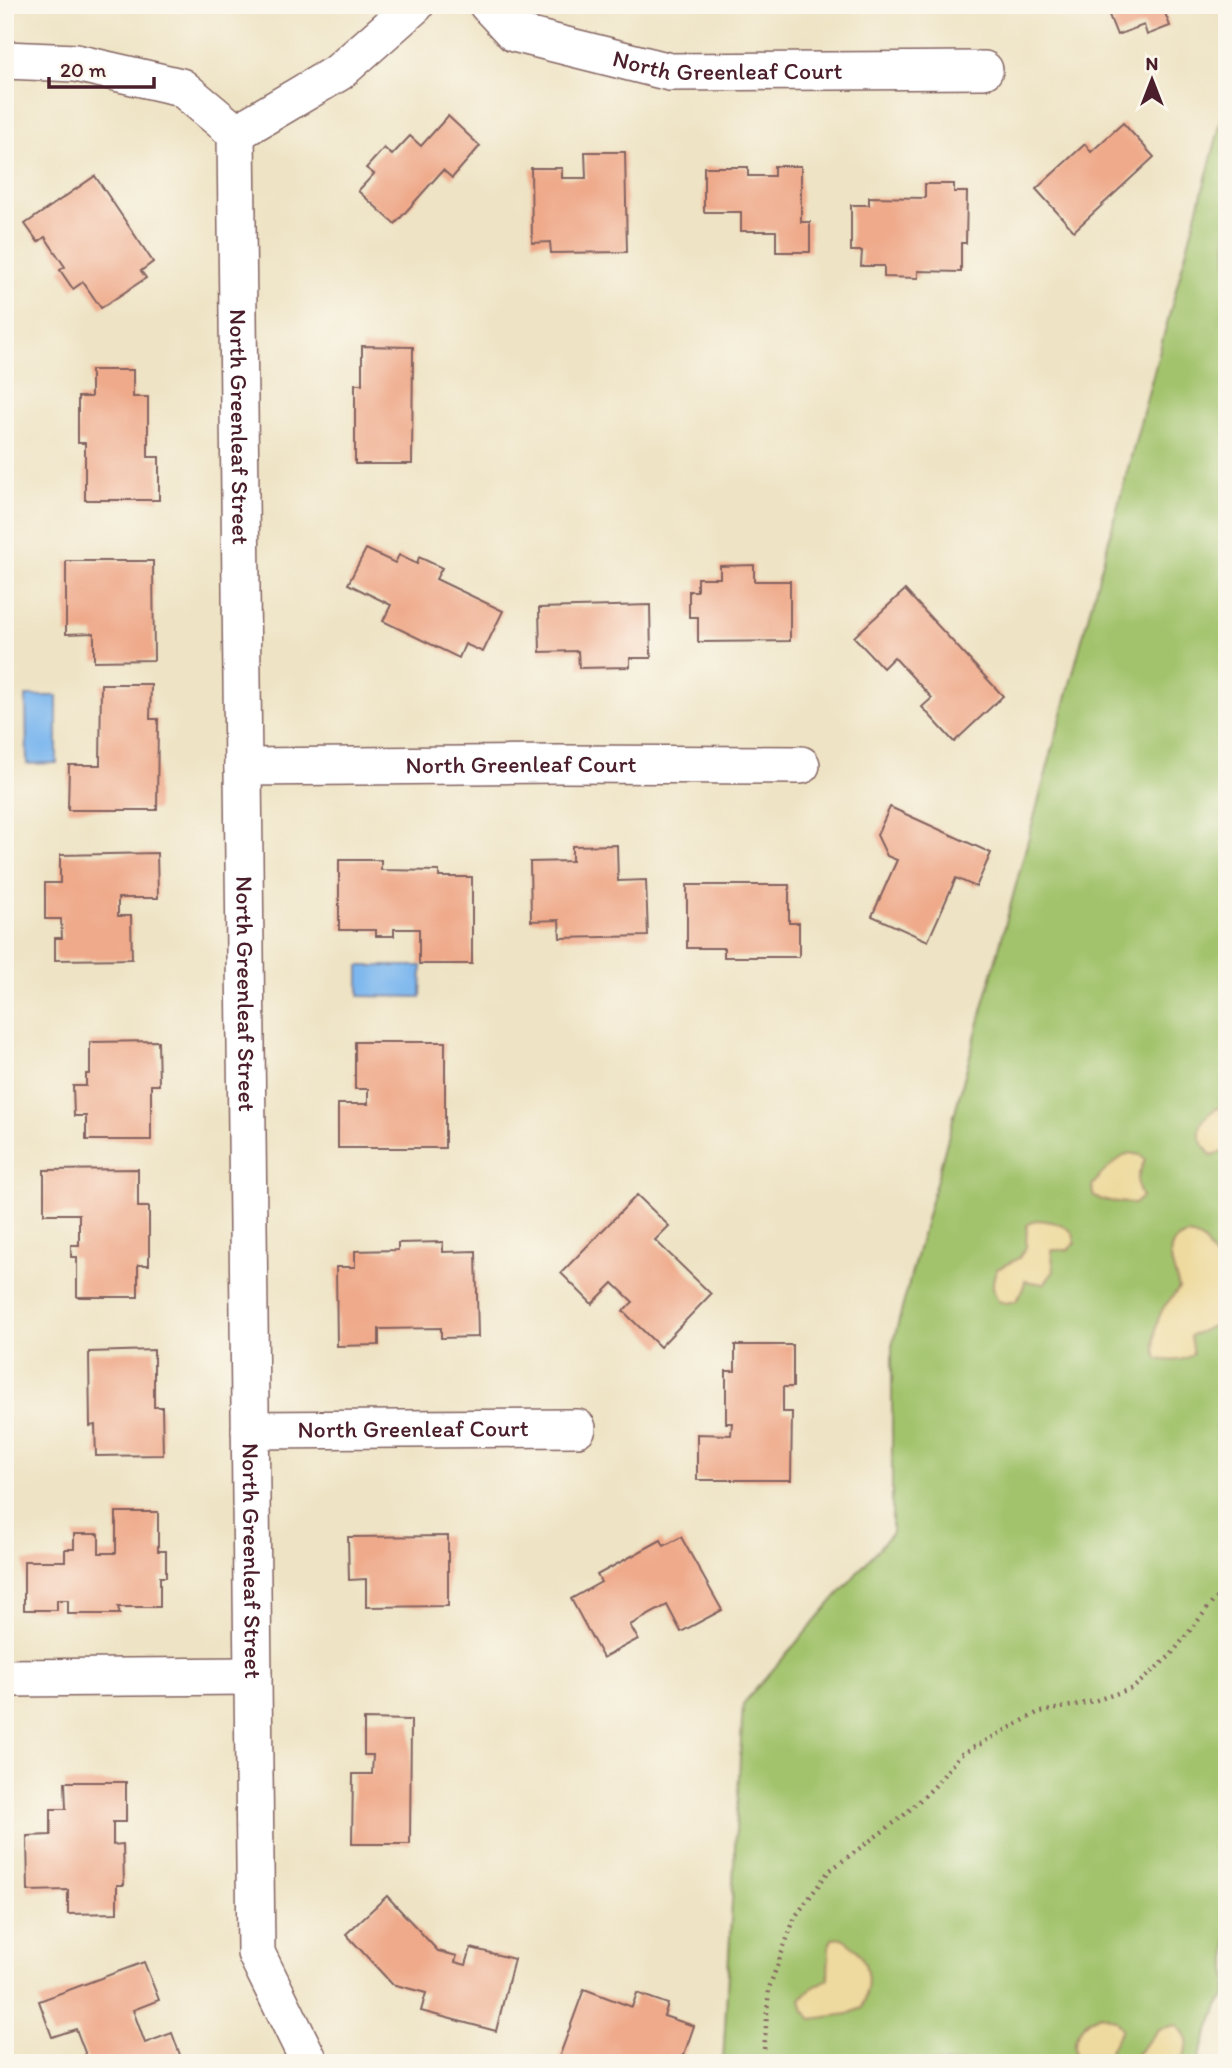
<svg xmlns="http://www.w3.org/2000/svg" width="1232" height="2068" viewBox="0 0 1232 2068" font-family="Itim,sans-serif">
  <rect width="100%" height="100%" fill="#fbf7ec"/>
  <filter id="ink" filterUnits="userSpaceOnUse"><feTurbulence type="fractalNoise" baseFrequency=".0143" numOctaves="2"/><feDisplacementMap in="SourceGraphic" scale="14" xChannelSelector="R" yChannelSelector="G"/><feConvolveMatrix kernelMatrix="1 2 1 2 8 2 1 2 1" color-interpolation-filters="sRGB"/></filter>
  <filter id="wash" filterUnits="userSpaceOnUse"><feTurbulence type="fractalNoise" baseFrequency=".00686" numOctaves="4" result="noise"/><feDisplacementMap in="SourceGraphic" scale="28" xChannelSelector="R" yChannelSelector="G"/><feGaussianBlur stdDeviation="1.57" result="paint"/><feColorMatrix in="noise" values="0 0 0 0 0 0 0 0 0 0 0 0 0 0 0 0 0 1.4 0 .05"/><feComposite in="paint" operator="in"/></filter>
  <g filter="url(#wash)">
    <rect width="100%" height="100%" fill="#eee3c4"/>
    <polygon fill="#a2c36c" stroke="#76714c" stroke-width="2" points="1227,100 1227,1995 1218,2006 1197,2063 723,2063 743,1704 892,1533 892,1346"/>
    <g fill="#eeda9e" stroke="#9c7c64" stroke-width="2">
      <path d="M1227 1105V1151L1211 1155C1191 1133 1199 1113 1227 1105Z"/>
      <path d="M1129 1153 1140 1155 1145 1160C1138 1174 1134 1183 1142 1197L1134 1204 1101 1200 1093 1195 1092 1186C1103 1171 1113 1162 1129 1153Z"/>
      <path d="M1036 1220C1050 1221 1063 1223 1073 1233L1075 1243 1068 1250H1051L1054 1271 1044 1284 1025 1281 1022 1292 1016 1301 1006 1303 998 1301C992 1289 991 1282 997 1269L1019 1258 1026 1247 1027 1225Z"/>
      <path d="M1187 1235C1214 1238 1204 1257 1227 1266V1295L1221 1300 1222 1316 1217 1324 1190 1336 1193 1354C1182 1362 1170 1361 1157 1359 1152 1344 1156 1319 1164 1307 1169 1300 1175 1295 1179 1288 1174 1268 1159 1243 1187 1235Z"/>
      <path d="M842 1938C869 1954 873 1980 862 2008L848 2014 812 2019 804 2011 801 1999 809 1990 828 1979 829 1946 832 1939Z"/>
      <path d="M1100 2014 1116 2020 1122 2029 1110 2050 1111 2059 1117 2063H1077C1071 2039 1077 2024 1100 2014Z"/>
      <path d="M1176 2025C1191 2037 1191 2048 1178 2063H1128L1159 2029Z"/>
    </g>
    <g fill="#7db7ee" stroke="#646b8c" stroke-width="2">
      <polygon points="26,696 57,696 57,763 27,764"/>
      <polygon points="359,966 422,966 421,997 359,996"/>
    </g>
    <g id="blocks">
      <g fill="#efaa8b">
        <polygon points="1114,5 1162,5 1170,26 1147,35 1144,25 1117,35 1107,10 1115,7"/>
        <polygon points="448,116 480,146 452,178 443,170 395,224 358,191 374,174 366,168 384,148 392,155 410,136 421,146"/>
        <polygon points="1123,123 1154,157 1074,231 1036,189 1085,144 1091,152"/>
        <polygon points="585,152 625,152 627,252 551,253 550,242 532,243 531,168 562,168 562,178 586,178"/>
        <polygon points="774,166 801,166 801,222 810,222 810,252 776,252 776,231 741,231 741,212 704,212 704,167 748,167 748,176 774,176"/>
        <polygon points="95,176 153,262 141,271 146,278 101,308 83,282 73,289 60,270 65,267 45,237 38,242 25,224"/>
        <polygon points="925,184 954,184 954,192 967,192 966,243 961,243 961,272 918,271 918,278 884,277 884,266 861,266 862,251 851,251 851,205 869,205 869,197 925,198"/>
        <polygon points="362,346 413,347 412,464 355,464 355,384 362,384"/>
        <polygon points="91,370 133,370 133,397 148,397 148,457 159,457 159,500 85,500 85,443 78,443 78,397 91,397"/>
        <polygon points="366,549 395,563 399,555 417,564 419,557 442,568 436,579 503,611 483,652 465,644 459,658 383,621 391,605 348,584"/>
        <polygon points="66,561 153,561 154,660 94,661 94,633 66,634"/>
        <polygon points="754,565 754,581 790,581 790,641 698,642 698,617 689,617 689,591 697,591 697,578 720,578 720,566"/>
        <polygon points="905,590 1003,696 954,742 922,707 932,698 894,657 883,668 854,637"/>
        <polygon points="650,605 651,658 630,658 630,667 579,668 578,651 540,652 539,608"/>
        <polygon points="101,684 151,684 150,719 158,719 157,810 68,810 69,765 100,765"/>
        <polygon points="890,807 991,853 976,887 956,878 928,941 872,916 897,860 887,856 877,835"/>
        <polygon points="617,845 618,881 646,880 648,936 560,938 559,920 531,921 530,862 572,861 572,846"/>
        <polygon points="157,853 158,898 118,898 118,916 131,916 132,959 55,960 55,938 62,938 61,919 45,919 45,883 60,883 60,855"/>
        <polygon points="339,860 381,860 381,870 439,871 439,877 472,877 472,964 419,964 419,929 394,929 394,936 376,936 376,930 339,930"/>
        <polygon points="687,885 789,885 789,923 799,923 799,957 724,957 724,948 687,948"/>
        <polygon points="158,1041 159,1085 151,1085 151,1140 86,1140 86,1116 74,1116 73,1086 86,1086 86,1074 90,1074 90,1042"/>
        <polygon points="355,1042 445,1042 445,1148 338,1148 338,1104 368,1104 368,1089 355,1089"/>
        <polygon points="138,1169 138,1207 149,1207 149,1265 138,1265 138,1297 77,1297 77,1257 71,1257 71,1245 79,1245 79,1214 44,1214 44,1170"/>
        <polygon points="637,1195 669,1226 655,1240 711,1294 660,1347 623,1311 633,1302 613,1283 592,1304 561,1273"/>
        <polygon points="443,1242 443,1252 476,1251 478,1337 441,1338 441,1328 379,1329 379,1345 337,1346 336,1267 355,1267 355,1251 398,1250 398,1243"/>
        <polygon points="735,1345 793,1345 793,1387 783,1387 783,1412 792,1412 791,1480 697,1480 697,1434 731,1435 732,1423 726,1423 726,1371 735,1371"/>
        <polygon points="154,1350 154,1407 162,1407 163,1455 96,1456 95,1425 90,1426 89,1352"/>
        <polygon points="116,1512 158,1512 158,1551 166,1551 166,1577 160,1577 160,1607 118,1607 120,1614 68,1614 68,1600 57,1600 57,1610 24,1610 24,1561 65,1561 65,1549 74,1549 74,1534 99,1534 99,1553 116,1553"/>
        <polygon points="448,1536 448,1606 366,1607 366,1579 349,1580 348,1537"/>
        <polygon points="681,1537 722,1610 681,1632 667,1605 630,1625 638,1639 603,1658 571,1599 601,1582 597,1575 661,1540 664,1546"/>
        <polygon points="364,1719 411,1720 410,1844 352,1844 353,1774 372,1774 373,1755 364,1755"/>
        <polygon points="65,1782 126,1782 126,1822 113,1822 113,1845 123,1844 124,1885 117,1885 117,1913 68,1914 68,1890 28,1891 27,1836 51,1835 51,1809 66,1809"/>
        <polygon points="387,1896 438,1951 457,1956 455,1962 466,1965 471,1948 514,1959 496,2031 421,2011 426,1993 392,1984 346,1934"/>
        <polygon points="144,1962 159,2000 133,2010 145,2043 172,2033 183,2063 89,2063 76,2029 52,2037 39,2001"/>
        <polygon points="584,1989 632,2007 637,1993 668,2004 664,2016 694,2026 681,2063 557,2063"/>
      </g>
    </g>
  </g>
  <g filter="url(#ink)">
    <use href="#blocks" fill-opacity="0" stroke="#836461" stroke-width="2"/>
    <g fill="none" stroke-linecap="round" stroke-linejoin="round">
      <defs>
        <g id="minor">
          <path id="s1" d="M488 5 514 33 670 72 984 70"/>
          <polyline points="5,60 76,63 181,87 236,133"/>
          <path id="s2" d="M236 133 256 1953 310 2063"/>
          <polyline points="236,133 339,72 415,5"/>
          <path id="s3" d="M243 767 560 764 801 765"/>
          <path id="s4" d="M250 1430 577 1428"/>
          <polyline points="5,1678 253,1676"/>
        </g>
      </defs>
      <use href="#minor" stroke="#836461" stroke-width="40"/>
      <polyline stroke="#836461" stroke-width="4.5" stroke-dasharray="2 5" stroke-linecap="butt" points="763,2063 769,1988 795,1917 829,1871 902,1817 934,1787 960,1755 1037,1713 1094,1701 1133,1688 1170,1656 1215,1599 1227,1591"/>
      <use href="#minor" stroke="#fff" stroke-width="37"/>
    </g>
  </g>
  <g text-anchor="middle" stroke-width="5" stroke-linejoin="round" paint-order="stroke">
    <g font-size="24" fill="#4a1f2b" stroke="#fbf7ec">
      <text dy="8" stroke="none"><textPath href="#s1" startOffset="256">North Greenleaf Court</textPath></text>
      <text dy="8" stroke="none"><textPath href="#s2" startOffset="294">North Greenleaf Street</textPath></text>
      <text dy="8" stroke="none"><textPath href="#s3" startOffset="278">North Greenleaf Court</textPath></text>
      <text dy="8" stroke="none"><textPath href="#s2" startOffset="861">North Greenleaf Street</textPath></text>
      <text dy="8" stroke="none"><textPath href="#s4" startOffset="163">North Greenleaf Court</textPath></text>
      <text dy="8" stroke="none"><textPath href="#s2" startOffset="1428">North Greenleaf Street</textPath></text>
    </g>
  </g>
  <rect width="1232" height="2068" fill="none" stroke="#fbf7ec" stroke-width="28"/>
  <g transform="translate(1152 80)" stroke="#fbf7ec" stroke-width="5" paint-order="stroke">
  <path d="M0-5L12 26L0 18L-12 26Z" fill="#4a1f2b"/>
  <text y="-10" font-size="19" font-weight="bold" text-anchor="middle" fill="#4a1f2b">N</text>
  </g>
  <path d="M49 77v10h105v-10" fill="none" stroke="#4a1f2b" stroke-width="3.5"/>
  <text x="60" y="77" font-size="21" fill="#4a1f2b" stroke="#fbf7ec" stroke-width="5" paint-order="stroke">20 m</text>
</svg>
